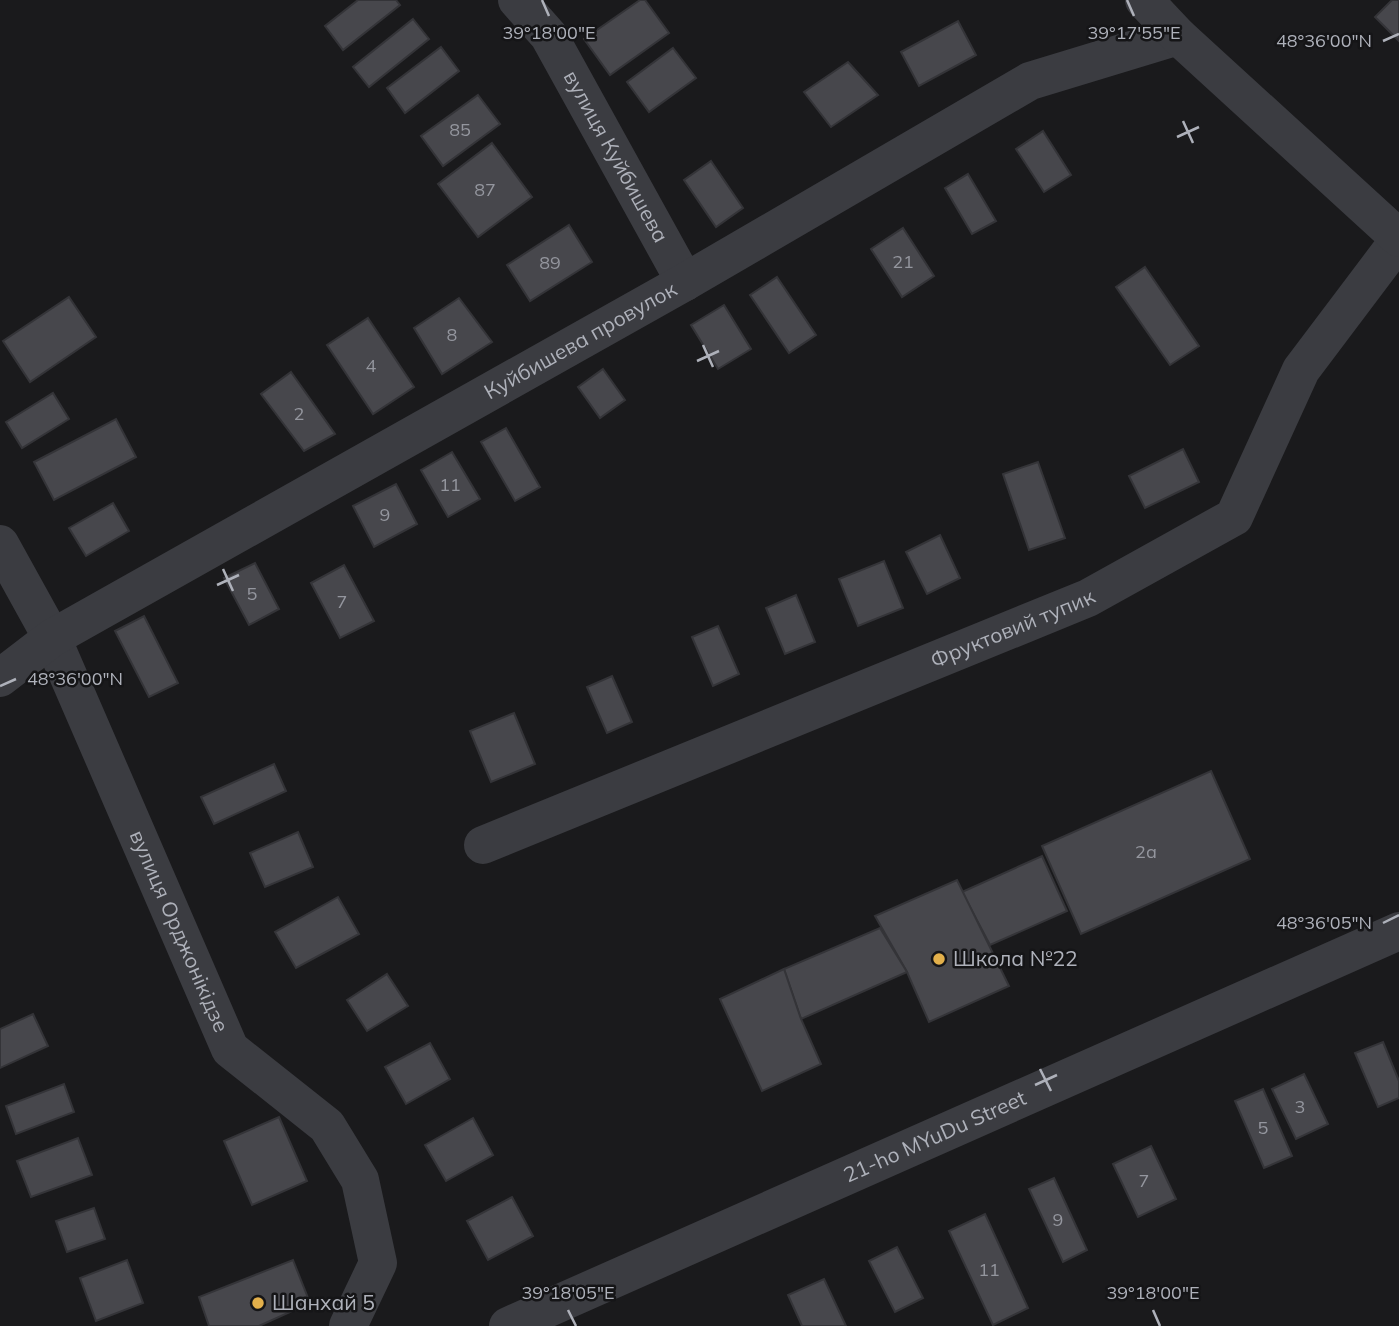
<svg xmlns="http://www.w3.org/2000/svg" width="1399" height="1326" viewBox="0 0 1399 1326" font-family="Mulish,sans-serif">
  <rect width="100%" height="100%" fill="#1a1a1c"/>
  <g fill="#47474c" stroke="#343438" stroke-width="2">
    <polygon points="358,0 396,0 400,5 343,50 325,26"/>
    <polygon points="640,0 645,0 669,33 610,75 584,39"/>
    <polygon points="1392,0 1399,0 1399,41 1375,17"/>
    <polygon points="413,19 429,39 369,87 353,67"/>
    <polygon points="958,21 976,55 919,86 901,52"/>
    <polygon points="441,47 459,71 405,113 387,88"/>
    <polygon points="673,48 696,78 649,112 627,82"/>
    <polygon points="848,62 878,95 831,127 804,92"/>
    <polygon points="478,95 500,124 443,166 421,136"/>
    <polygon points="1043,131 1071,175 1044,192 1016,149"/>
    <polygon points="492,143 532,197 478,237 438,184"/>
    <polygon points="711,161 743,208 716,227 684,180"/>
    <polygon points="968,174 996,221 972,234 945,188"/>
    <polygon points="569,225 592,262 530,301 507,265"/>
    <polygon points="903,228 934,276 902,297 871,249"/>
    <polygon points="1145,267 1199,346 1170,365 1116,287"/>
    <polygon points="777,277 816,335 789,353 750,295"/>
    <polygon points="69,297 96,337 30,382 3,341"/>
    <polygon points="459,298 492,342 442,374 414,328"/>
    <polygon points="724,305 751,349 718,369 691,325"/>
    <polygon points="368,318 414,387 373,414 327,345"/>
    <polygon points="603,369 625,400 600,418 578,387"/>
    <polygon points="291,372 335,434 304,451 261,394"/>
    <polygon points="53,393 69,419 22,448 6,422"/>
    <polygon points="116,419 136,457 54,500 34,462"/>
    <polygon points="506,428 540,487 515,501 481,442"/>
    <polygon points="1183,449 1199,482 1145,508 1129,476"/>
    <polygon points="452,452 480,499 448,517 421,470"/>
    <polygon points="1038,462 1065,538 1029,550 1003,474"/>
    <polygon points="396,484 417,524 374,547 353,506"/>
    <polygon points="113,503 129,531 86,556 69,528"/>
    <polygon points="940,535 960,578 927,594 906,552"/>
    <polygon points="884,561 903,608 858,626 839,579"/>
    <polygon points="255,563 279,609 249,625 224,578"/>
    <polygon points="344,565 374,621 340,638 311,583"/>
    <polygon points="796,595 815,642 785,654 766,608"/>
    <polygon points="144,616 178,683 149,697 115,631"/>
    <polygon points="718,626 739,674 713,686 692,637"/>
    <polygon points="612,676 632,722 607,733 587,687"/>
    <polygon points="514,713 535,764 491,782 470,731"/>
    <polygon points="274,764 286,791 214,824 201,797"/>
    <polygon points="1211,771 1250,859 1081,934 1042,846"/>
    <polygon points="298,832 313,867 265,887 250,853"/>
    <polygon points="1042,856 1067,911 990,945 962,892"/>
    <polygon points="957,880 1009,986 929,1022 907,972 875,916"/>
    <polygon points="338,897 359,934 296,968 275,932"/>
    <polygon points="880,928 907,972 801,1019 784,969"/>
    <polygon points="784,969 801,1019 821,1064 762,1091 720,999"/>
    <polygon points="387,974 408,1006 367,1031 347,1000"/>
    <polygon points="33,1014 48,1046 0,1068 0,1029"/>
    <polygon points="1383,1042 1399,1081 1399,1098 1378,1107 1355,1053"/>
    <polygon points="430,1043 450,1079 406,1104 385,1067"/>
    <polygon points="1304,1074 1328,1124 1296,1139 1272,1089"/>
    <polygon points="64,1084 74,1112 16,1134 6,1106"/>
    <polygon points="1263,1089 1292,1156 1264,1168 1235,1101"/>
    <polygon points="279,1117 307,1181 252,1205 224,1141"/>
    <polygon points="473,1118 493,1155 446,1181 425,1145"/>
    <polygon points="78,1138 92,1175 31,1197 17,1161"/>
    <polygon points="1151,1146 1176,1199 1138,1217 1113,1164"/>
    <polygon points="1054,1178 1087,1250 1063,1262 1029,1189"/>
    <polygon points="512,1197 533,1236 488,1260 467,1221"/>
    <polygon points="94,1208 105,1239 67,1252 56,1221"/>
    <polygon points="985,1214 1028,1308 993,1325 949,1231"/>
    <polygon points="897,1247 923,1298 895,1312 869,1261"/>
    <polygon points="127,1260 143,1303 96,1321 80,1278"/>
    <polygon points="293,1260 310,1303 259,1326 209,1326 199,1297"/>
    <polygon points="824,1279 846,1326 802,1326 788,1295"/>
  </g>
  <g fill="none" stroke-linecap="round" stroke-linejoin="round">
    <g stroke="#3b3c41" stroke-width="38">
      <path id="s1" d="M517 0 549 36 685 282"/>
      <path id="s2" d="M0 544 52 638 230 1049 327 1126 360 1180 378 1263 348 1326"/>
      <path id="s3" d="M0 678 52 638 685 282 1030 81 1178 36"/>
      <path id="s4" d="M483 845 1088 598 1234 517 1301 370 1399 240"/>
    </g>
    <g stroke="#3b3c41" stroke-width="38">
      <polyline points="1144,0 1178,36 1399,238"/>
      <path id="s5" d="M508 1326 1399 931"/>
    </g>
  </g>
  <path fill="none" stroke="#aeb1ba" stroke-width="2.5" d="M542 0 549 16M1127 0 1134 16M1383 41 1399 34M1183 121 1193 143M1177 137 1199 127M703 345 713 367M697 361 719 351M223 569 233 591M217 585 239 575M0 686 16 679M1383 923 1399 915M1040 1069 1051 1091M1035 1085 1057 1075M568 1310 576 1326M1153 1310 1160 1326"/>
  <g fill="#e3b04b" stroke="#151517" stroke-width="2.5">
    <circle cx="939" cy="959" r="7"/>
    <circle cx="258" cy="1303" r="7"/>
  </g>
  <g text-anchor="middle" stroke-width="5" stroke-linejoin="round" paint-order="stroke">
    <g font-size="18" fill="#94969e">
      <text x="460" y="136">85</text>
      <text x="485" y="196">87</text>
      <text x="903" y="268">21</text>
      <text x="550" y="269">89</text>
      <text x="452" y="341">8</text>
      <text x="371" y="372">4</text>
      <text x="299" y="420">2</text>
      <text x="450" y="491">11</text>
      <text x="385" y="521">9</text>
      <text x="252" y="600">5</text>
      <text x="342" y="608">7</text>
      <text x="1146" y="858">2а</text>
      <text x="1300" y="1113">3</text>
      <text x="1263" y="1134">5</text>
      <text x="1144" y="1187">7</text>
      <text x="1058" y="1226">9</text>
      <text x="989" y="1276">11</text>
    </g>
    <g font-size="21" fill="#aeb1ba" stroke="#151517">
      <text dy="7" stroke="none"><textPath href="#s1" startOffset="186">вулиця Куйбишева</textPath></text>
      <text dy="7" stroke="none"><textPath href="#s3" startOffset="672">Куйбишева провулок</textPath></text>
      <text dy="7" stroke="none"><textPath href="#s4" startOffset="572">Фруктовий тупик</textPath></text>
      <text dy="7" stroke="none"><textPath href="#s2" startOffset="427">вулиця Орджонікідзе</textPath></text>
      <text dy="7" stroke="none"><textPath href="#s5" startOffset="467">21-ho MYuDu Street</textPath></text>
    </g>
    <g font-size="21" fill="#aeb1ba" stroke="#151517" text-anchor="start">
      <text x="953" y="966">Школа №22</text>
      <text x="272" y="1310">Шанхай 5</text>
    </g>
  </g>
  <g font-size="18" text-anchor="middle" fill="#aeb1ba" stroke="#151517" stroke-width="5" stroke-linejoin="round" paint-order="stroke">
    <text x="549" y="39">39°18'00"E</text>
    <text x="1134" y="39">39°17'55"E</text>
    <text x="1324" y="47">48°36'00"N</text>
    <text x="75" y="685">48°36'00"N</text>
    <text x="1324" y="929">48°36'05"N</text>
    <text x="568" y="1299">39°18'05"E</text>
    <text x="1153" y="1299">39°18'00"E</text>
  </g>
</svg>
